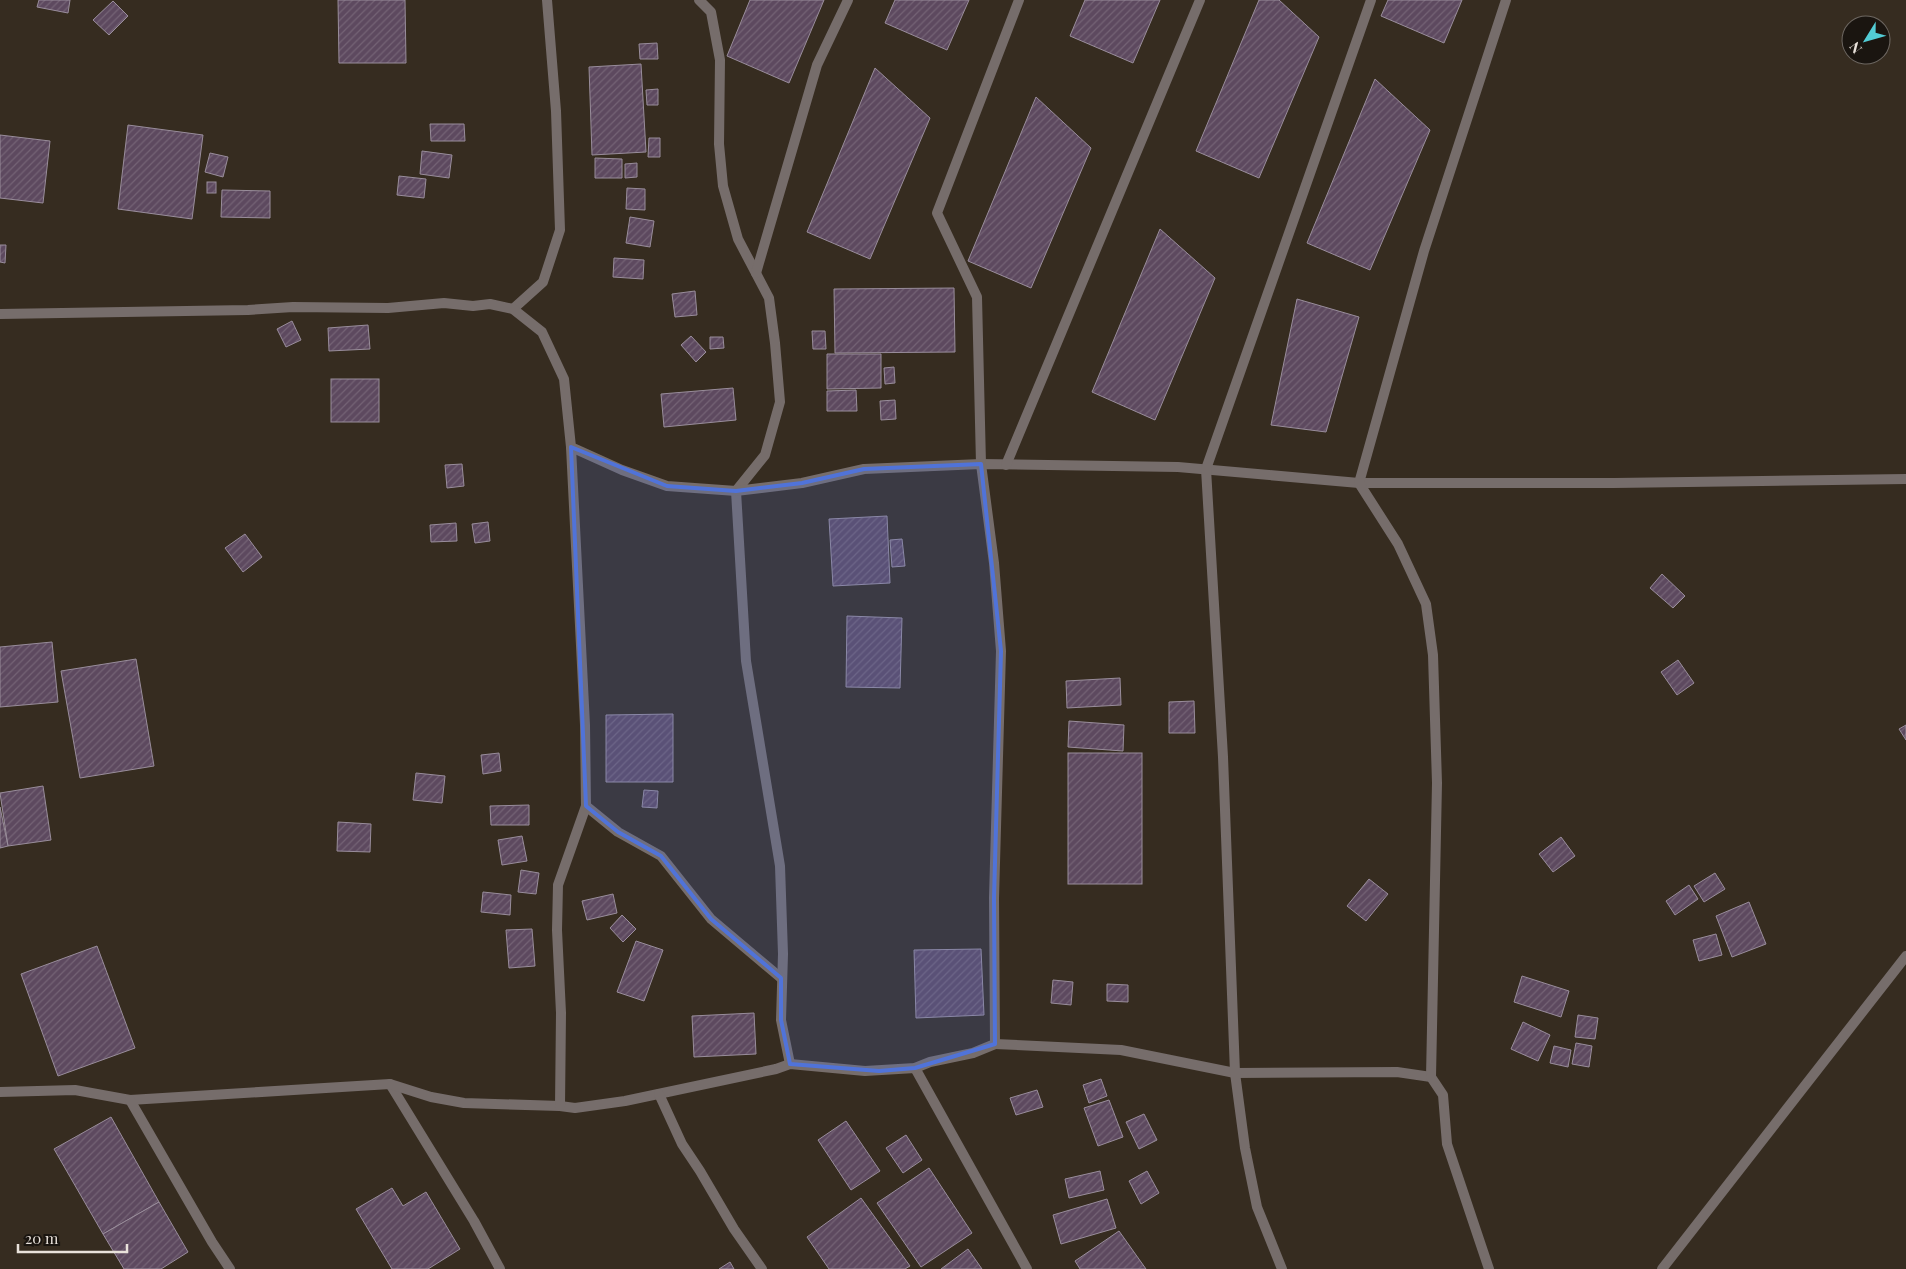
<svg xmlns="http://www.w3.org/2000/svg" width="1906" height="1269" viewBox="0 0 1906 1269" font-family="'Playfair Display',serif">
  <defs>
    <pattern id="building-hatch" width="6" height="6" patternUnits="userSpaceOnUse" patternTransform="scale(1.25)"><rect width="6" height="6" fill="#5d495f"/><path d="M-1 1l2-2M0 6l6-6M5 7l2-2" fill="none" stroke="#746375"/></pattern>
  </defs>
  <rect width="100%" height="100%" fill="#362c20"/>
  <g fill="url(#building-hatch)" stroke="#998d9b">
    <polygon points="39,0 70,0 68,13 37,7"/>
    <polygon points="338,0 405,0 406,63 339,63"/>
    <polygon points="750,0 824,0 789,83 727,56"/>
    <polygon points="895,0 969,0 947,50 885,23"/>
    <polygon points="1085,0 1160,0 1133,63 1070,36"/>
    <polygon points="1259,0 1279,0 1319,37 1259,178 1196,151"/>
    <polygon points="1388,0 1462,0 1444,43 1381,16"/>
    <polygon points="113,1 128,16 109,35 93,20"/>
    <polygon points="657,43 658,59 640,59 639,44"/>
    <polygon points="641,64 646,152 592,155 589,67"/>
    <polygon points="875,68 930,118 870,259 807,232"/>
    <polygon points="1375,79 1430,130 1370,270 1307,243"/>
    <polygon points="658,89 658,105 647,105 646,90"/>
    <polygon points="1036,97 1091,148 1031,288 968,261"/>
    <polygon points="430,124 464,124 465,141 431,141"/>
    <polygon points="128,125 203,135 192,219 118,209"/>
    <polygon points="0,135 50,141 43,203 0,198"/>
    <polygon points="649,138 660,138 660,157 648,157"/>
    <polygon points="422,151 452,155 449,178 420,174"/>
    <polygon points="210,153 228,157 223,177 205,172"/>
    <polygon points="595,158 622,159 622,178 595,178"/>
    <polygon points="637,163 637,177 625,178 625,164"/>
    <polygon points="399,176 426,179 424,198 397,195"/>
    <rect x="207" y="182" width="9" height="11"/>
    <polygon points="627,188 645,189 645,210 626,209"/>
    <polygon points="222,190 270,191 270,218 221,217"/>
    <polygon points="630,217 654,221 650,247 626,243"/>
    <polygon points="1160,229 1215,278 1155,420 1092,392"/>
    <polygon points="0,245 6,245 5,263 0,262"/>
    <polygon points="614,258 644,260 643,279 613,277"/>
    <polygon points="954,288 955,352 835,353 834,289"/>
    <polygon points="695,291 697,315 675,317 672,294"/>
    <polygon points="1297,299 1359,317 1326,432 1271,425"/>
    <polygon points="292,321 301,340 286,347 277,329"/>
    <polygon points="368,325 370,349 329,351 328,328"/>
    <polygon points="812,331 825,331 826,349 813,349"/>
    <polygon points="691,336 706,352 696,362 681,345"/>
    <polygon points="710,337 723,337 724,348 710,349"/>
    <polygon points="827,354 881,354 881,388 827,389"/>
    <polygon points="894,367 895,383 885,384 884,368"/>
    <rect x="331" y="379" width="48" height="43"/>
    <polygon points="733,388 736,420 664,427 661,394"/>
    <polygon points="856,390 857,411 827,411 827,391"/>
    <polygon points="895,400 896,419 881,420 880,401"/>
    <polygon points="462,464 464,486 447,488 445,465"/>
    <polygon points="887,516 890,583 833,586 829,519"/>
    <polygon points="488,522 490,541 475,543 472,524"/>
    <polygon points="456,523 457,541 431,542 430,525"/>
    <polygon points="245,534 262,557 243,572 225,548"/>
    <polygon points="902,539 905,566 892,567 890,540"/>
    <polygon points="1662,574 1685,596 1673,608 1650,588"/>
    <polygon points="847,616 902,618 900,688 846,687"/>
    <polygon points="52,642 58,702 0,707 0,647"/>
    <polygon points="136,659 154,766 80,778 61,671"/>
    <polygon points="1678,660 1694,683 1677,695 1661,672"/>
    <polygon points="1120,678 1121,705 1067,708 1066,681"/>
    <polygon points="1194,701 1195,733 1169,733 1169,702"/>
    <polygon points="673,714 673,782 606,782 606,715"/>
    <polygon points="1069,721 1124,725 1123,751 1068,747"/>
    <polygon points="1906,725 1906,740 1899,729"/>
    <polygon points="499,753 501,771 483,774 481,755"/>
    <rect x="1068" y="753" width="74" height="131"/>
    <polygon points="416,773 445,776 442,803 413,800"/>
    <polygon points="43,786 51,840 8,846 0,793"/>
    <polygon points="644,790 658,791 657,808 642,807"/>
    <polygon points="529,805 529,825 491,825 490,806"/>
    <polygon points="0,807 8,846 0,848"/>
    <polygon points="338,822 371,824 370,852 337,851"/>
    <polygon points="522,836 527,861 502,865 498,840"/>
    <polygon points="1561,837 1575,856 1553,872 1539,854"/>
    <polygon points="521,870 539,873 536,894 518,892"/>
    <polygon points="1715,873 1725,889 1704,902 1694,886"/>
    <polygon points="1369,879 1388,894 1366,921 1347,906"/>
    <polygon points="1689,885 1698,899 1675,915 1666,901"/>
    <polygon points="483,892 511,895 510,915 481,912"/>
    <polygon points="613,894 617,913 587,920 582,901"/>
    <polygon points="1749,902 1766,944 1732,957 1716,916"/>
    <polygon points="622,915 636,929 623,942 610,928"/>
    <polygon points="532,929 535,966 509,968 506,930"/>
    <polygon points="1716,934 1722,955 1699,961 1693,940"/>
    <polygon points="636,941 663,950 644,1001 617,992"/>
    <polygon points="97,946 135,1048 58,1076 21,974"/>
    <polygon points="981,949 984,1015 916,1018 914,950"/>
    <polygon points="1522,976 1569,991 1561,1017 1514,1002"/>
    <polygon points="1053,980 1073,982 1071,1005 1051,1003"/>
    <polygon points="1107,984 1128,985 1128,1002 1107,1001"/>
    <polygon points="754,1013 756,1054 694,1057 692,1016"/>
    <polygon points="1578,1015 1598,1018 1595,1039 1575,1037"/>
    <polygon points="1523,1022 1550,1035 1538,1061 1511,1049"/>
    <polygon points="1576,1043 1592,1046 1589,1067 1572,1064"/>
    <polygon points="1554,1046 1571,1050 1568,1067 1550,1063"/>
    <polygon points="1101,1079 1107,1096 1089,1103 1083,1085"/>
    <polygon points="1037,1090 1043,1107 1016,1115 1010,1098"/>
    <polygon points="1109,1100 1123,1137 1098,1146 1084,1108"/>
    <polygon points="1144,1114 1157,1140 1139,1149 1126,1122"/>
    <polygon points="111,1117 159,1202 103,1234 54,1149"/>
    <polygon points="846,1121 880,1171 851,1190 818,1140"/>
    <polygon points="906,1135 922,1160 903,1173 886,1148"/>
    <polygon points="929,1168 972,1233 921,1267 877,1203"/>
    <polygon points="1100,1171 1104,1190 1069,1198 1065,1179"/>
    <polygon points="1147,1171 1159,1193 1141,1204 1129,1181"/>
    <polygon points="392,1188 403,1206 426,1192 460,1249 428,1269 392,1269 356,1209"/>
    <polygon points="861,1198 910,1266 905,1269 829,1269 807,1237"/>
    <polygon points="1107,1199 1116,1228 1061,1244 1053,1215"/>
    <polygon points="159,1202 188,1252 161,1269 124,1269 103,1234"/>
    <polygon points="1119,1231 1146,1269 1080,1269 1075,1261"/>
    <polygon points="968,1249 982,1269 941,1269"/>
    <polygon points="730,1262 734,1269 719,1269"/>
  </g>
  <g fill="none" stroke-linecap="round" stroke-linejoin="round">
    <g stroke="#766d6b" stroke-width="10">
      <polyline points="699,0 711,12 720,60 719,144 723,186 738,239 769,298 775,343 780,402 765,455 736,491 746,661 780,866 783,954 781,1020 790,1064"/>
      <polyline points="756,273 817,65 848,0"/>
      <polyline points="513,309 543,282 560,230 556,111 547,0"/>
      <polyline points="0,314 248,310 293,307 388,308 444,303 473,306 490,304 513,309 542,332 564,379 571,447 622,470 667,486 736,491 802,483 864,469 981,464 1178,467 1359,483 1614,483 1906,479"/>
      <polyline points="1006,465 1200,0"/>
      <polyline points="586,806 618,832 661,856 711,919 781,978"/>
      <polyline points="995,1044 1121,1050 1235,1073 1397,1072 1431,1077"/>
      <polyline points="915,1068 1027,1269"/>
      <polyline points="390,1084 474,1221 500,1269"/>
      <polyline points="0,1092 75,1090 130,1100 390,1084 431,1097 464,1103 560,1106 575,1108 625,1101 776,1069 790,1064 865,1071 915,1068 930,1062 973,1053 995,1044 994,898 1001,651 994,563 981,464 977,297 937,213 1019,0"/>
      <polyline points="659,1094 682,1144 700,1171 734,1229 762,1269"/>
      <polyline points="130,1100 212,1242 230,1269"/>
      <polyline points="560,1106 561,1013 557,930 558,885 586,806 585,725 571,447"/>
      <polyline points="1282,1269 1257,1207 1245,1148 1235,1073 1223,757 1206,469 1371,0"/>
      <polyline points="1489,1269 1447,1144 1443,1095 1431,1077 1437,783 1433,655 1426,604 1398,544 1359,483 1424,251 1506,0"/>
      <polyline points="1662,1269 1906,956"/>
    </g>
  </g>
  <path fill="#5073d9" fill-opacity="0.2" stroke="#5073d9" stroke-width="4" stroke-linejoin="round" d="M571 447 667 486 736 491 802 483 864 469 981 464 1001 651 994 898 995 1044 915 1068 879 1071 790 1064 781 1020V978L711 919 661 856 618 832 586 806Z"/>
  <g transform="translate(1866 40) rotate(233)"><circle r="24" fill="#1a1510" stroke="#6d6761"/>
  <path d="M0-4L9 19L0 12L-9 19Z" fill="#52ccd5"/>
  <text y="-8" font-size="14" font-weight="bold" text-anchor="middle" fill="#e9e2db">N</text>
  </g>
  <path d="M18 1244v8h109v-8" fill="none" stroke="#e9e2db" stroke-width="2.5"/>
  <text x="25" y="1244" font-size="15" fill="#e9e2db" stroke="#1a1510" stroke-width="4" paint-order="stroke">20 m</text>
</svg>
